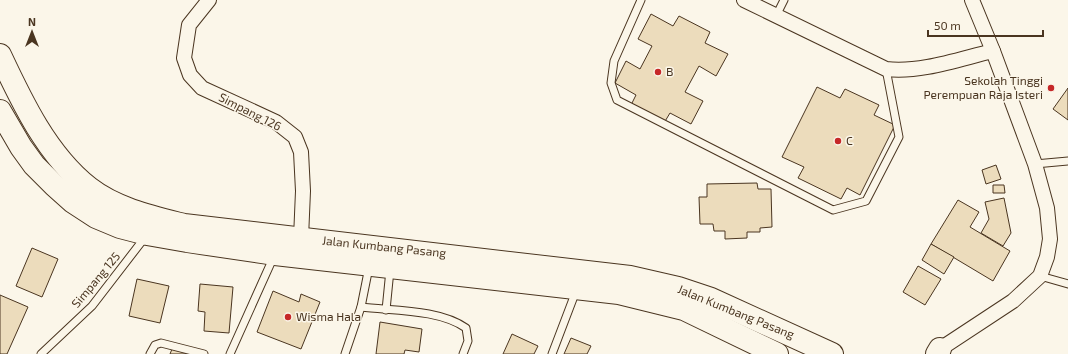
<svg xmlns="http://www.w3.org/2000/svg" width="1068" height="354" viewBox="0 0 1068 354" font-family="'Exo 2',sans-serif">
  <rect width="100%" height="100%" fill="#fbf6e9"/>
  <g fill="#ecdcbc" stroke="#4a3520">
    <polygon points="651,14 673,26 679,16 710,32 705,43 728,54 716,76 699,66 685,92 703,101 691,124 670,113 664,123 631,105 636,95 615,83 626,61 640,69 652,46 638,39"/>
    <polygon points="817,87 840,98 845,89 879,105 874,115 895,125 860,195 847,188 841,199 798,178 804,167 782,157"/>
    <polygon points="1068,88 1068,120 1053,109"/>
    <polygon points="996,165 1001,179 986,184 982,170"/>
    <polygon points="757,183 758,189 771,189 772,227 760,228 760,232 747,232 747,238 725,239 725,231 714,231 713,224 700,224 699,197 707,197 707,184"/>
    <polygon points="993,185 1004,185 1005,193 993,193"/>
    <polygon points="1004,198 1011,233 1003,246 981,233 989,219 985,202"/>
    <polygon points="958,200 979,212 970,227 1010,251 993,281 931,244"/>
    <polygon points="931,244 954,257 944,274 922,260"/>
    <polygon points="32,248 58,259 42,297 16,286"/>
    <polygon points="918,266 941,279 925,305 903,292"/>
    <polygon points="137,279 169,286 160,323 129,316"/>
    <polygon points="200,284 233,287 229,333 204,331 205,312 198,311"/>
    <polygon points="273,291 299,302 301,294 320,302 301,349 257,332"/>
    <polygon points="0,295 28,307 7,354 0,354"/>
    <polygon points="380,322 422,329 419,352 405,350 404,354 376,354"/>
    <polygon points="512,334 538,346 534,354 503,354"/>
    <polygon points="571,338 591,346 587,354 564,354"/>
    <polygon points="172,349 192,354 170,354"/>
  </g>
  <g fill="none" stroke-linecap="round" stroke-linejoin="round">
    <defs>
      <g id="service">
        <polyline points="641,0 614,61 611,83 617,100 833,210 866,201 899,137 886,69"/>
        <polyline points="776,16 784,0"/>
        <polyline points="1035,164 1068,161"/>
        <polyline points="1040,276 1068,284"/>
        <path d="M361 307C393 311 439 309 466 328L468 341 463 354"/>
        <polyline points="386,310 390,270"/>
        <polyline points="41,354 92,306 146,236"/>
        <polyline points="150,354 155,345 161,343 204,354"/>
        <polyline points="230,354 274,256"/>
        <polyline points="345,354 361,307 369,267"/>
        <polyline points="552,354 576,291"/>
      </g>
      <g id="minor">
        <polyline points="209,0 189,25 184,58 190,75 202,88 276,122 295,137 301,152 303,191 301,238"/>
        <path d="M744 0 886 69C921 73 959 59 993 51"/>
        <polyline points="934,353 1013,301 1040,276 1047,257 1050,239 1047,208 1035,164 993,51 972,0"/>
      </g>
      <g id="primary">
        <path d="M0 55C22 102 47 155 89 188 116 209 152 217 184 225L630 277 678 288 711 299 832 354"/>
        <polyline points="0,111 21,147 34,165 54,185 73,202 96,217 120,227 147,234 187,241 275,254 619,293 684,309 777,354"/>
        <polyline points="937,354 940,349"/>
      </g>
    </defs>
    <use href="#service" stroke="#4a3520" stroke-width="9"/>
    <use href="#minor" stroke="#4a3520" stroke-width="16"/>
    <use href="#primary" stroke="#4a3520" stroke-width="24"/>
    <use href="#service" stroke="#fbf6e9" stroke-width="7"/>
    <use href="#minor" stroke="#fbf6e9" stroke-width="14"/>
    <use href="#primary" stroke="#fbf6e9" stroke-width="22"/>
  </g>
  <g fill="#c62828" stroke="#fbf6e9" stroke-width="1.5">
    <circle cx="658" cy="72" r="4"/>
    <circle cx="1051" cy="88" r="4"/>
    <circle cx="838" cy="141" r="4"/>
    <circle cx="288" cy="317" r="4"/>
  </g>
  <g text-anchor="middle" stroke-width="3" stroke-linejoin="round" paint-order="stroke">
    <g font-size="12" fill="#4a3520" stroke="#fbf6e9" text-anchor="start">
      <text x="666" y="76">B</text>
      <text x="1043" y="85" text-anchor="end">Sekolah Tinggi<tspan x="1043" dy="14">Perempuan Raja Isteri</tspan></text>
      <text x="846" y="145">C</text>
      <text x="296" y="321">Wisma Hala</text>
    </g>
    <g font-size="12" fill="#4a3520" stroke="#fbf6e9">
      <text transform="translate(250 112) rotate(27)" y="4">Simpang 126</text>
      <text transform="translate(384 247) rotate(6)" y="4">Jalan Kumbang Pasang</text>
      <text transform="translate(96 280) rotate(-50)" y="4">Simpang 125</text>
      <text transform="translate(736 312) rotate(22)" y="4">Jalan Kumbang Pasang</text>
    </g>
  </g>
  <g transform="translate(32 32)" stroke="#fbf6e9" stroke-width="3" paint-order="stroke">
  <path d="M0-3L7 15L0 10L-7 15Z" fill="#4a3520"/>
  <text y="-6" font-size="11" font-weight="bold" text-anchor="middle" fill="#4a3520">N</text>
  </g>
  <path d="M928 30v6h115v-6" fill="none" stroke="#4a3520" stroke-width="2"/>
  <text x="934" y="30" font-size="12" fill="#4a3520" stroke="#fbf6e9" stroke-width="3" paint-order="stroke">50 m</text>
</svg>
